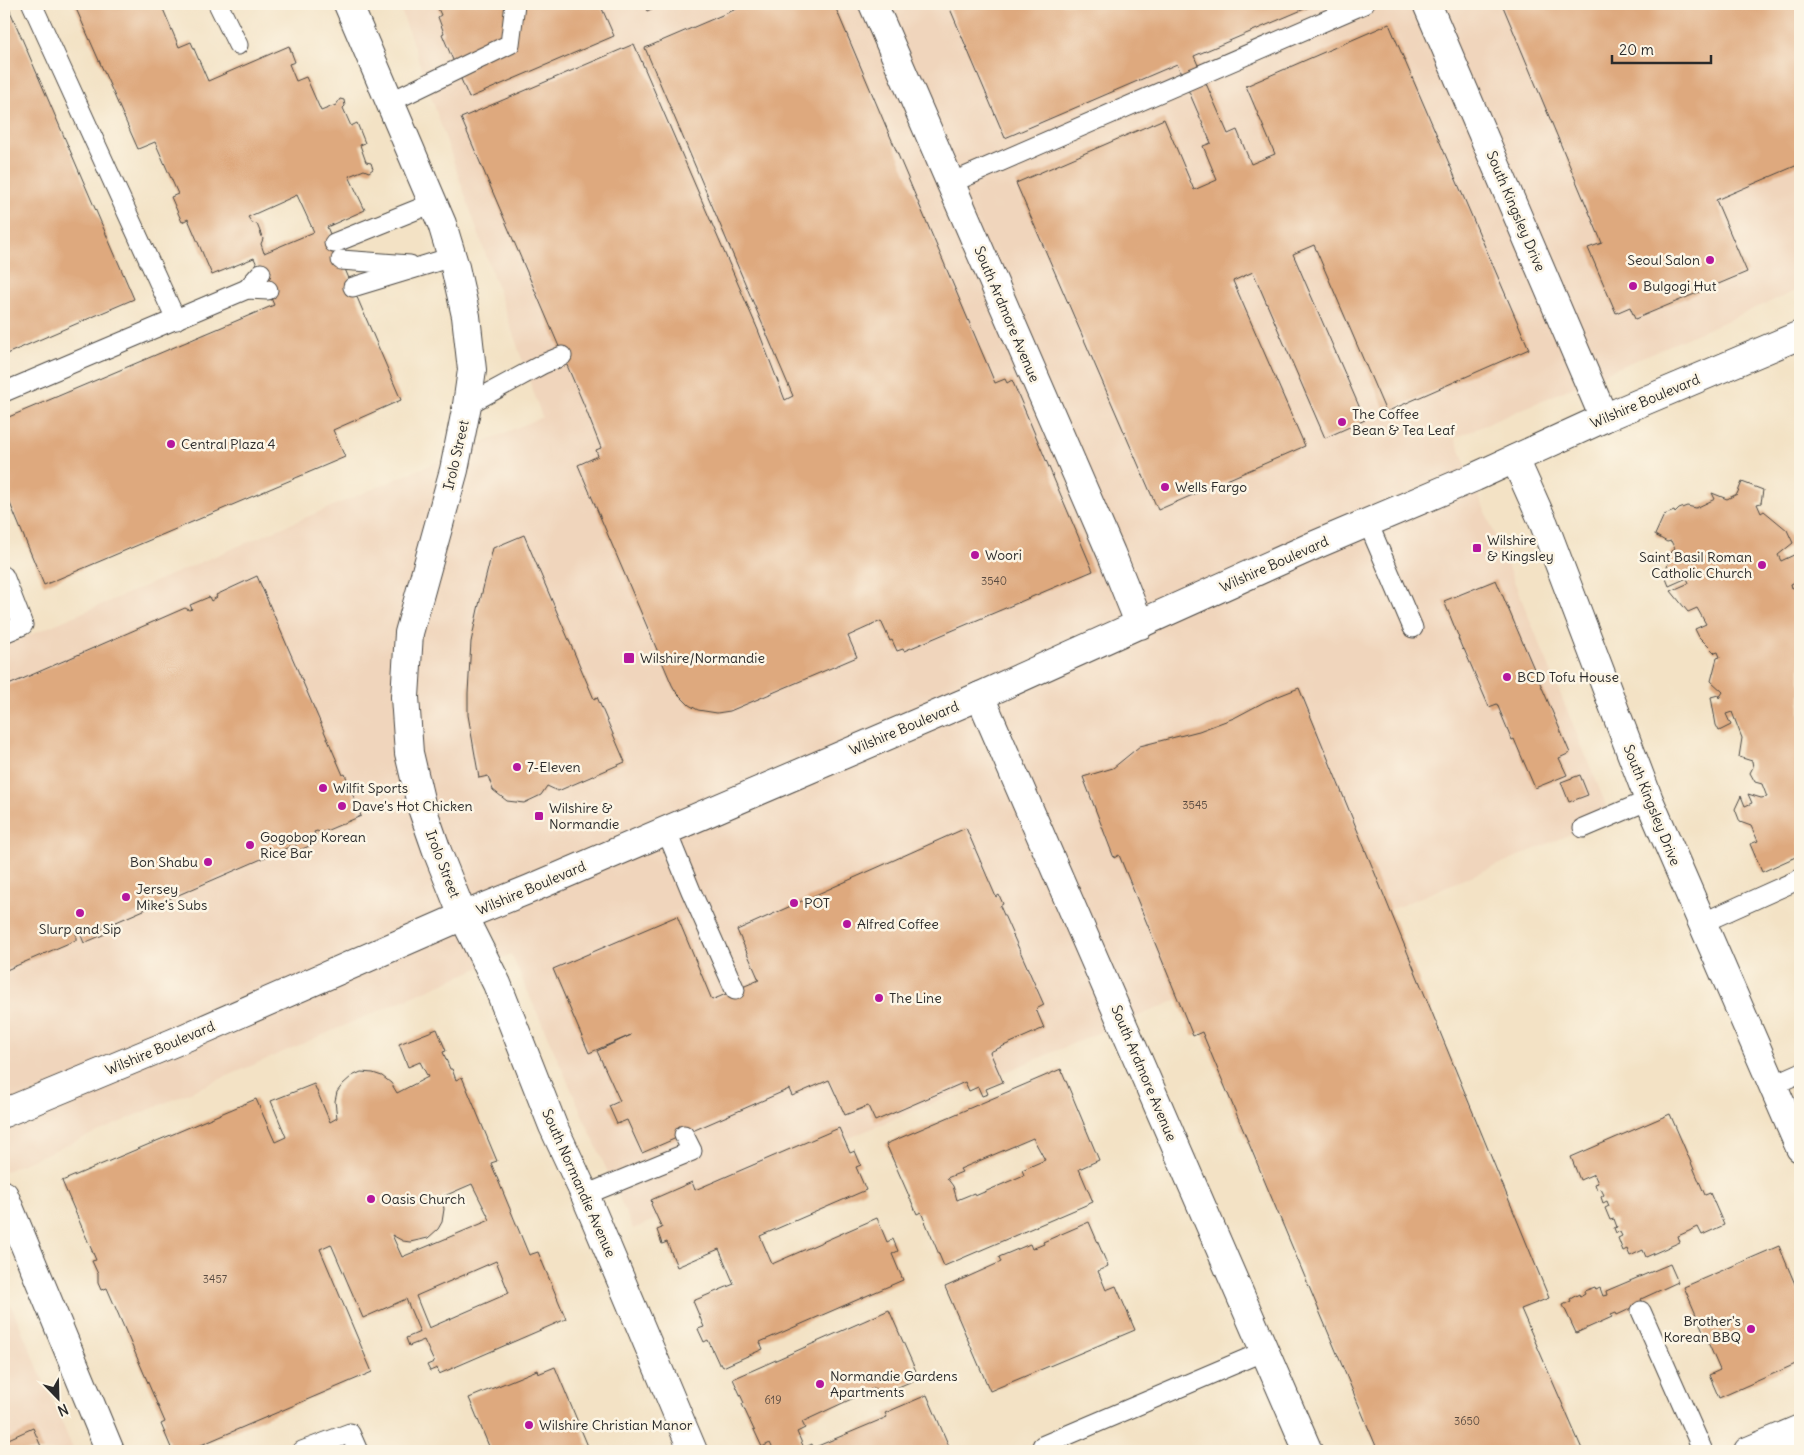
<svg xmlns="http://www.w3.org/2000/svg" width="1804" height="1455" viewBox="0 0 1804 1455" font-family="Delius,sans-serif">
  <rect width="100%" height="100%" fill="#fcf5e5"/>
  <filter id="ink" filterUnits="userSpaceOnUse"><feTurbulence type="fractalNoise" baseFrequency=".02" numOctaves="2"/><feDisplacementMap in="SourceGraphic" scale="10" xChannelSelector="R" yChannelSelector="G"/><feConvolveMatrix kernelMatrix="1 2 1 2 8 2 1 2 1" color-interpolation-filters="sRGB"/></filter>
  <filter id="wash" filterUnits="userSpaceOnUse"><feTurbulence type="fractalNoise" baseFrequency=".0096" numOctaves="4" result="noise"/><feDisplacementMap in="SourceGraphic" scale="20" xChannelSelector="R" yChannelSelector="G"/><feGaussianBlur stdDeviation="1.12" result="paint"/><feColorMatrix in="noise" values="0 0 0 0 0 0 0 0 0 0 0 0 0 0 0 0 0 1.4 0 .05"/><feComposite in="paint" operator="in"/></filter>
  <g filter="url(#wash)">
    <rect width="100%" height="100%" fill="#f3e2c5"/>
    <g fill="#f0d5bc">
      <polygon points="399,4 1800,4 1800,289 1455,438 1611,817 633,1229 511,954 4,1172 4,646 542,417"/>
      <polygon points="4,1289 74,1451 4,1451"/>
    </g>
    <g id="blocks">
      <g fill="#dea97e" fill-rule="evenodd">
        <polygon points="4,4 7,4 134,299 4,355"/>
        <path d="M74 4H166L167 7 163 9 179 47 191 42 208 81 289 46 295 62 289 64 296 81 306 77 321 111 336 105 340 99 344 100 345 106 343 108 351 126 357 123 365 143 360 145 366 162 371 163 373 169 369 172 364 170 349 176 365 210 327 227 401 400 333 430 345 457 44 585 4 489V419L274 305 254 258 212 275 188 219 182 222 171 197 178 194 155 142 138 149ZM297 195 314 232 264 253 261 244 263 239 257 224 252 223 248 217Z"/>
        <polygon points="436,4 600,4 614,36 469,98 442,34 444,33 438,17 441,15"/>
        <polygon points="644,4 662,4 647,11"/>
        <polygon points="748,4 834,4 995,383 1005,379 1007,383 1012,380 1093,571 904,651 903,649 897,651 892,640 890,641 881,621 848,636 857,657 730,711 717,713 698,710 689,705 676,692 672,685 578,465 598,456 596,450 601,448 584,405 461,118 634,44 758,330 785,400 793,396 645,48"/>
        <polygon points="948,4 1316,4 1194,56 1228,134 1237,130 1251,164 1275,154 1246,86 1389,24 1529,349 1386,412 1314,245 1293,254 1365,420 1325,438 1253,272 1233,281 1305,446 1158,510 1016,183 1164,119 1194,190 1217,180 1203,146 1211,143 1177,64 1005,138"/>
        <polygon points="1502,4 1800,4 1800,164 1716,200 1747,272 1635,319 1630,307 1616,313 1588,248 1602,243"/>
        <polygon points="1742,482 1763,490 1761,503 1757,504 1761,513 1764,511 1787,530 1793,543 1778,555 1781,561 1798,553 1799,580 1791,584 1792,588 1795,587 1800,589 1800,841 1799,841 1800,855 1762,872 1750,844 1758,841 1751,826 1740,822 1735,809 1741,796 1745,806 1752,803 1748,794 1761,798 1767,797 1762,784 1755,782 1750,773 1753,767 1752,761 1739,757 1742,738 1732,712 1726,714 1731,725 1719,731 1716,725 1711,697 1718,695 1719,698 1723,692 1711,681 1717,658 1720,657 1718,652 1715,653 1699,637 1695,629 1706,624 1697,608 1688,612 1671,591 1689,583 1687,578 1669,586 1665,576 1671,551 1675,549 1671,541 1667,542 1655,535 1664,515 1674,511 1675,513 1679,509 1687,506 1696,508 1715,499 1712,493 1727,499 1737,494"/>
        <polygon points="524,535 594,699 597,697 625,762 558,791 547,786 541,795 524,803 507,801 493,790 488,776 479,778 468,715 468,693 471,642 478,609 493,548"/>
        <polygon points="257,576 343,775 345,774 361,816 321,833 317,831 314,832 318,842 298,851 294,841 289,845 289,847 107,926 107,924 104,925 103,923 100,924 105,934 84,943 80,933 76,934 76,940 4,971 4,687 185,608 189,610 192,609 190,605 209,597 211,601 217,597 216,595"/>
        <polygon points="1496,580 1570,753 1559,758 1567,775 1535,788 1514,739 1512,740 1497,704 1489,707 1464,649 1463,650 1458,638 1459,638 1444,601"/>
        <polygon points="1299,688 1549,1298 1521,1309 1582,1449 1575,1451 1378,1451 1202,1032 1193,1036 1119,855 1114,858 1083,777 1113,768 1140,746 1199,731 1234,718 1266,701"/>
        <polygon points="1580,775 1588,795 1569,802 1561,782"/>
        <polygon points="966,828 996,897 999,895 1003,904 1000,906 1044,1005 1036,1009 1044,1028 990,1052 1003,1082 986,1089 988,1094 982,1096 978,1087 969,1091 965,1082 875,1121 868,1106 845,1115 829,1080 792,1096 789,1089 642,1153 627,1120 617,1124 609,1106 620,1101 597,1051 631,1035 589,1053 553,969 677,916 712,1000 759,980 737,930"/>
        <path d="M437 1029 446 1051 443 1052 450 1069H452L456 1080 462 1077 497 1161 491 1163 529 1255 538 1252 566 1319 439 1374 437 1368 430 1371 427 1365 434 1362 424 1340 409 1346 406 1338 420 1332 406 1299 363 1318 331 1244 320 1249 372 1372 187 1451H178L176 1448 172 1450 161 1424 165 1422 107 1288 101 1290 98 1283V1274L92 1261 96 1260 62 1181 256 1099 275 1142 286 1137 271 1101 314 1084 330 1122 337 1118 335 1101 337 1092 343 1084 352 1076 361 1072 373 1073 382 1076 391 1083 397 1093 428 1077 420 1062 408 1067 399 1044ZM472 1184 490 1220 402 1257 392 1235 403 1241 410 1242 428 1238 438 1229 442 1222 444 1209 442 1197ZM496 1261 509 1293 429 1328 416 1296Z"/>
        <path d="M1061 1069 1099 1160 1079 1169 1093 1202 944 1266 921 1212 917 1214 886 1144ZM1033 1138 1045 1160 1022 1170 1024 1175 975 1196 974 1193 957 1200 953 1186 947 1178 962 1172 960 1169Z"/>
        <polygon points="1670,1114 1705,1195 1710,1193 1724,1225 1702,1235 1698,1227 1678,1236 1680,1242 1646,1257 1643,1250 1630,1256 1627,1249 1623,1251 1618,1238 1622,1236 1620,1232 1616,1233 1614,1228 1617,1227 1614,1219 1610,1220 1605,1208 1609,1206 1607,1201 1603,1203 1601,1197 1604,1195 1601,1189 1597,1190 1595,1184 1598,1183 1594,1174 1580,1180 1571,1157"/>
        <polygon points="839,1128 850,1153 855,1151 861,1165 856,1167 866,1190 760,1236 772,1264 877,1218 887,1242 893,1239 898,1251 892,1254 903,1280 760,1342 763,1349 723,1367 721,1364 719,1364 708,1340 704,1342 698,1329 704,1327 693,1301 734,1284 719,1249 677,1267 667,1242 662,1244 657,1230 662,1228 651,1204 652,1203 651,1200 692,1182 695,1190"/>
        <polygon points="1089,1222 1108,1266 1098,1271 1106,1290 1116,1286 1135,1330 990,1391 945,1287 1001,1262 999,1257 1030,1244 1032,1249 1044,1244 1043,1242"/>
        <polygon points="1779,1246 1800,1296 1800,1362 1719,1398 1709,1375 1720,1370 1684,1287"/>
        <polygon points="1670,1264 1678,1282 1641,1299 1643,1303 1617,1315 1616,1313 1611,1315 1612,1317 1576,1333 1563,1305 1571,1301 1570,1299 1579,1294 1580,1297 1585,1294 1584,1291 1595,1287 1596,1290 1600,1288 1603,1296 1607,1295 1606,1291"/>
        <polygon points="889,1310 919,1378 878,1396 875,1388 802,1422 805,1428 797,1432 804,1448 812,1444 813,1448 887,1417 885,1413 927,1395 951,1451 774,1451 770,1443 762,1447 742,1404 744,1403 733,1379"/>
        <polygon points="555,1367 590,1451 491,1451 469,1398 537,1370 538,1374"/>
        <polygon points="33,1428 43,1451 4,1451 4,1441"/>
      </g>
    </g>
  </g>
  <g filter="url(#ink)">
    <use href="#blocks" fill-opacity="0" stroke="#494642" stroke-width="1"/>
    <g fill="none" stroke-linecap="round" stroke-linejoin="round">
      <defs>
        <g id="service">
          <polyline points="32,4 176,320"/>
          <polyline points="218,4 238,45"/>
          <polyline points="390,102 510,44 515,4"/>
          <polyline points="951,183 1364,4"/>
          <polyline points="334,243 433,203"/>
          <polyline points="341,260 410,265"/>
          <polyline points="353,287 452,257"/>
          <polyline points="247,289 261,273"/>
          <polyline points="4,392 247,289 268,290"/>
          <polyline points="467,405 543,364 562,356"/>
          <polyline points="1368,523 1413,628"/>
          <polyline points="4,576 23,625 4,633"/>
          <polyline points="1583,828 1649,800"/>
          <polyline points="666,830 691,891 735,990"/>
          <polyline points="1702,923 1800,879"/>
          <polyline points="1773,1085 1800,1073"/>
          <polyline points="585,1195 692,1151 684,1135"/>
          <polyline points="1641,1311 1703,1451"/>
          <polyline points="302,1451 350,1433 358,1451"/>
          <polyline points="1045,1451 1042,1446 1265,1351"/>
        </g>
        <g id="minor">
          <polyline points="873,4 1111,553 1140,625"/>
          <polyline points="1427,4 1604,418"/>
          <polyline points="1515,459 1544,524 1649,800 1800,1148"/>
          <polyline points="980,696 1308,1451"/>
          <polyline points="4,1195 110,1451"/>
        </g>
        <g id="secondary">
          <polyline points="348,4 442,224 455,267 466,316 472,370 467,405 454,470 409,633 405,697 409,753 422,808 437,851 463,916 497,984 553,1126 585,1195 693,1451"/>
          <polyline points="1748,1451 1800,1429"/>
        </g>
        <polyline id="primary" points="4,1113 175,1042 463,916 530,889 980,696 1315,545 1475,477 1604,418 1800,335"/>
      </defs>
      <use href="#service" stroke="#494642" stroke-width="21"/>
      <use href="#minor" stroke="#494642" stroke-width="30"/>
      <use href="#secondary" stroke="#494642" stroke-width="30"/>
      <use href="#primary" stroke="#494642" stroke-width="30"/>
      <use href="#service" stroke="#fff" stroke-width="19"/>
      <use href="#minor" stroke="#fff" stroke-width="28"/>
      <use href="#secondary" stroke="#fff" stroke-width="28"/>
      <use href="#primary" stroke="#fff" stroke-width="28"/>
    </g>
  </g>
  <g fill="#b5179e" stroke="#fcf5e5" stroke-width="2">
    <circle cx="1710" cy="260" r="5"/>
    <circle cx="1633" cy="286" r="5"/>
    <circle cx="1342" cy="422" r="5"/>
    <circle cx="171" cy="444" r="5"/>
    <circle cx="1165" cy="487" r="5"/>
    <rect x="1472" y="543" width="10" height="10" rx="2.5"/>
    <circle cx="975" cy="555" r="5"/>
    <circle cx="1762" cy="565" r="5"/>
    <rect x="623" y="652" width="12" height="12" rx="2.5"/>
    <circle cx="1507" cy="677" r="5"/>
    <circle cx="517" cy="767" r="5"/>
    <circle cx="323" cy="788" r="5"/>
    <circle cx="342" cy="806" r="5"/>
    <rect x="534" y="811" width="10" height="10" rx="2.5"/>
    <circle cx="250" cy="845" r="5"/>
    <circle cx="208" cy="862" r="5"/>
    <circle cx="126" cy="897" r="5"/>
    <circle cx="794" cy="903" r="5"/>
    <circle cx="80" cy="913" r="5"/>
    <circle cx="847" cy="924" r="5"/>
    <circle cx="879" cy="998" r="5"/>
    <circle cx="371" cy="1199" r="5"/>
    <circle cx="1751" cy="1329" r="5"/>
    <circle cx="820" cy="1384" r="5"/>
    <circle cx="529" cy="1425" r="5"/>
  </g>
  <g text-anchor="middle" stroke-width="5" stroke-linejoin="round" paint-order="stroke">
    <g font-size="11" fill="#584a40">
      <text x="994" y="585">3540</text>
      <text x="1195" y="809">3545</text>
      <text x="215" y="1283">3457</text>
      <text x="773" y="1404">619</text>
      <text x="1467" y="1425">3650</text>
    </g>
    <g font-size="14" fill="#2b2b2b" stroke="#fcf5e5">
      <text transform="translate(1516 211) rotate(67)" y="5">South Kingsley Drive</text>
      <text transform="translate(1007 314) rotate(67)" y="5">South Ardmore Avenue</text>
      <text transform="translate(1645 401) rotate(-23)" y="5">Wilshire Boulevard</text>
      <text transform="translate(456 455) rotate(-77)" y="5">Irolo Street</text>
      <text transform="translate(1274 564) rotate(-24)" y="5">Wilshire Boulevard</text>
      <text transform="translate(904 728) rotate(-23)" y="5">Wilshire Boulevard</text>
      <text transform="translate(1652 805) rotate(68)" y="5">South Kingsley Drive</text>
      <text transform="translate(443 864) rotate(69)" y="5">Irolo Street</text>
      <text transform="translate(531 888) rotate(-23)" y="5">Wilshire Boulevard</text>
      <text transform="translate(160 1048) rotate(-23)" y="5">Wilshire Boulevard</text>
      <text transform="translate(1144 1073) rotate(67)" y="5">South Ardmore Avenue</text>
      <text transform="translate(579 1183) rotate(66)" y="5">South Normandie Avenue</text>
    </g>
    <g font-size="14" fill="#2b2b2b" stroke="#fcf5e5" text-anchor="start">
      <text x="1700" y="265" text-anchor="end">Seoul Salon</text>
      <text x="1643" y="291">Bulgogi Hut</text>
      <text x="1352" y="419">The Coffee<tspan x="1352" dy="16">Bean &amp; Tea Leaf</tspan></text>
      <text x="181" y="449">Central Plaza 4</text>
      <text x="1175" y="492">Wells Fargo</text>
      <text x="1487" y="545">Wilshire<tspan x="1487" dy="16">&amp; Kingsley</tspan></text>
      <text x="985" y="560">Woori</text>
      <text x="1752" y="562" text-anchor="end">Saint Basil Roman<tspan x="1752" dy="16">Catholic Church</tspan></text>
      <text x="640" y="663">Wilshire/Normandie</text>
      <text x="1517" y="682">BCD Tofu House</text>
      <text x="527" y="772">7-Eleven</text>
      <text x="333" y="793">Wilfit Sports</text>
      <text x="352" y="811">Dave's Hot Chicken</text>
      <text x="549" y="813">Wilshire &amp;<tspan x="549" dy="16">Normandie</tspan></text>
      <text x="260" y="842">Gogobop Korean<tspan x="260" dy="16">Rice Bar</tspan></text>
      <text x="198" y="867" text-anchor="end">Bon Shabu</text>
      <text x="136" y="894">Jersey<tspan x="136" dy="16">Mike's Subs</tspan></text>
      <text x="804" y="908">POT</text>
      <text x="857" y="929">Alfred Coffee</text>
      <text x="80" y="934" text-anchor="middle">Slurp and Sip</text>
      <text x="889" y="1003">The Line</text>
      <text x="381" y="1204">Oasis Church</text>
      <text x="1741" y="1326" text-anchor="end">Brother's<tspan x="1741" dy="16">Korean BBQ</tspan></text>
      <text x="830" y="1381">Normandie Gardens<tspan x="830" dy="16">Apartments</tspan></text>
      <text x="539" y="1430">Wilshire Christian Manor</text>
    </g>
  </g>
  <rect width="1804" height="1455" fill="none" stroke="#fcf5e5" stroke-width="20"/>
  <g transform="translate(58 1398) rotate(157)" stroke="#fcf5e5" stroke-width="4" paint-order="stroke">
  <path d="M0-4L9 19L0 12L-9 19Z" fill="#2b2b2b"/>
  <text y="-8" font-size="14" font-weight="bold" text-anchor="middle" fill="#2b2b2b">N</text>
  </g>
  <path d="M1612 55v8h99v-8" fill="none" stroke="#2b2b2b" stroke-width="2.5"/>
  <text x="1619" y="55" font-size="15" fill="#2b2b2b" stroke="#fcf5e5" stroke-width="4" paint-order="stroke">20 m</text>
</svg>
